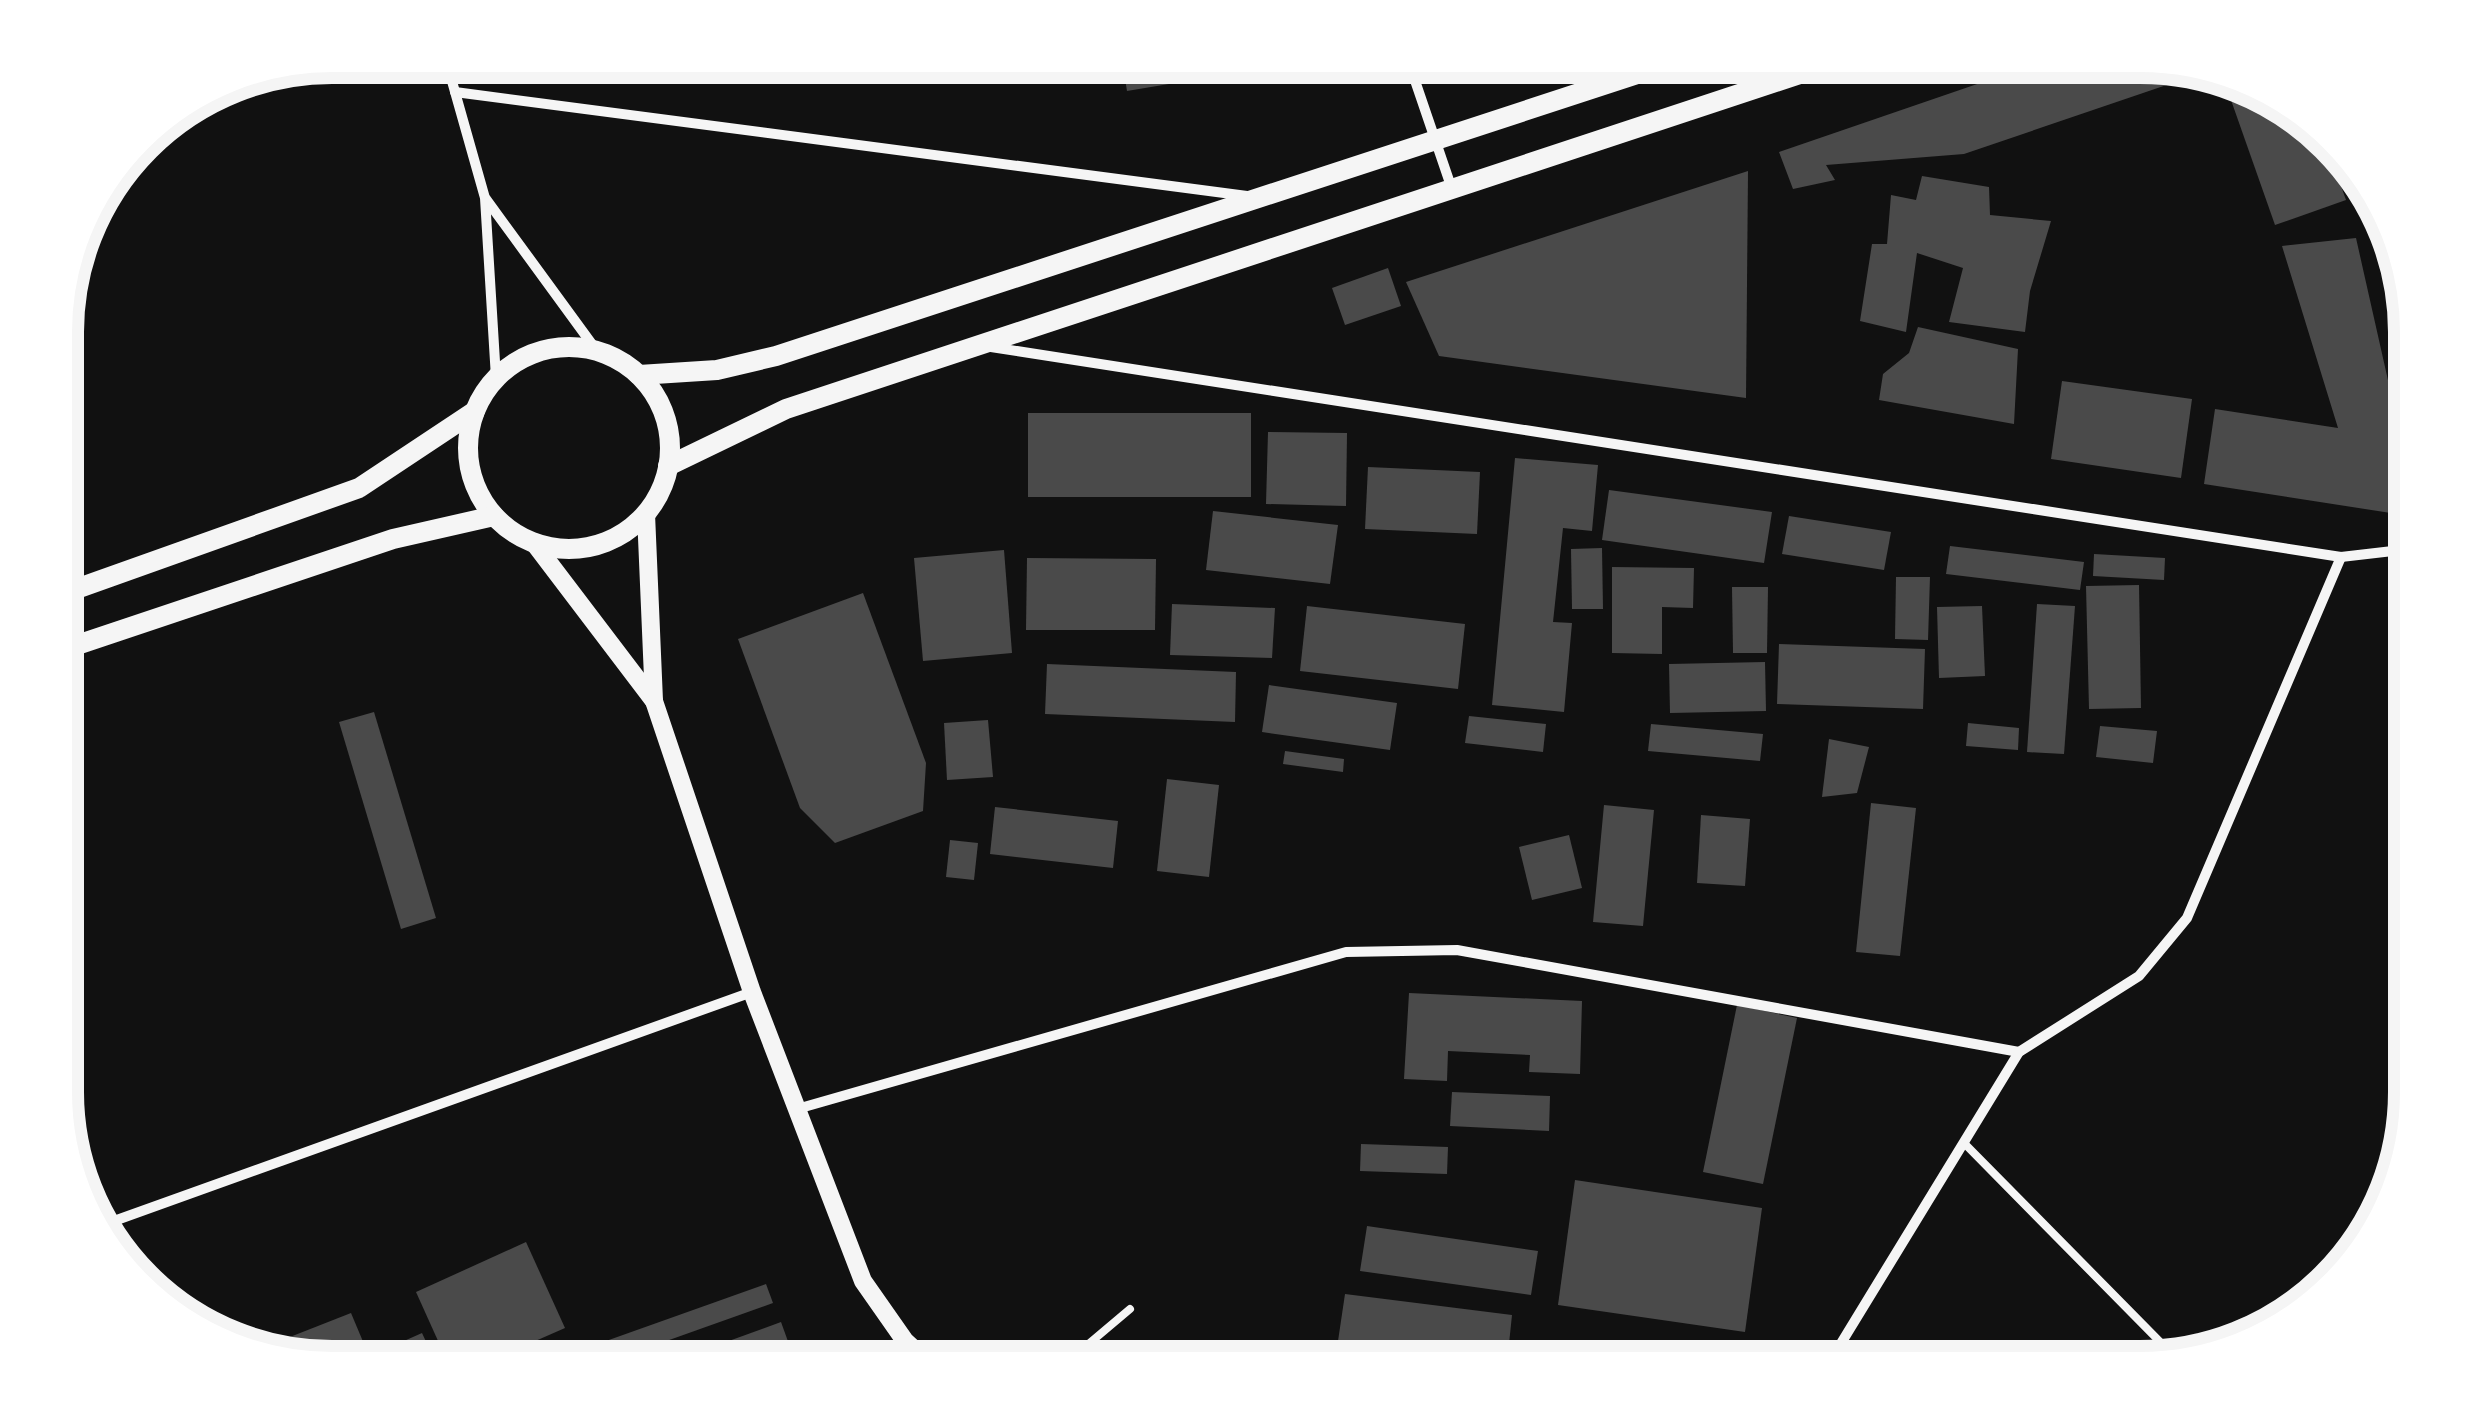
<svg xmlns="http://www.w3.org/2000/svg" width="2471" height="1423" viewBox="0 0 2471 1423" font-family="'DM Sans',sans-serif">
  <rect width="100%" height="100%" fill="#111"/>
  <g fill="#4a4a4a">
    <polygon points="1122,60 1165,60 1169,84 1127,91"/>
    <polygon points="1188,60 1336,60 1336,82 1188,77"/>
    <polygon points="2047,60 2140,60 2196,75 1964,154 1826,165 1835,180 1793,189 1779,152"/>
    <polygon points="2225,83 2275,96 2326,144 2346,200 2275,225"/>
    <polygon points="1748,171 1746,398 1439,356 1406,282"/>
    <polygon points="1922,176 1989,187 1990,215 2051,221 2030,291 2025,332 1949,322 1963,268 1917,253 1906,332 1860,321 1872,244 1887,244 1891,195 1916,200"/>
    <polygon points="2356,238 2401,438 2410,439 2410,516 2204,484 2215,409 2338,428 2282,246"/>
    <polygon points="1388,268 1401,306 1345,325 1332,288"/>
    <polygon points="1918,327 2018,349 2014,424 1879,400 1883,374 1909,353"/>
    <polygon points="2062,381 2192,399 2181,478 2051,459"/>
    <rect x="1028" y="413" width="223" height="84"/>
    <polygon points="1268,432 1347,433 1346,506 1266,504"/>
    <polygon points="1515,458 1598,465 1592,531 1563,528 1553,622 1572,623 1564,712 1492,705"/>
    <polygon points="1368,467 1480,472 1477,534 1365,529"/>
    <polygon points="1609,490 1772,512 1764,563 1602,540"/>
    <polygon points="1213,511 1338,525 1330,584 1206,570"/>
    <polygon points="1789,516 1891,532 1884,570 1782,554"/>
    <polygon points="1950,546 2084,562 2080,590 1946,574"/>
    <polygon points="1602,548 1603,609 1572,609 1571,549"/>
    <polygon points="1004,550 1012,653 923,661 914,558"/>
    <polygon points="2094,554 2165,558 2164,580 2093,576"/>
    <polygon points="1027,558 1156,559 1155,630 1026,630"/>
    <polygon points="1612,567 1694,568 1693,608 1662,607 1662,654 1612,653"/>
    <polygon points="1896,577 1930,577 1928,640 1895,639"/>
    <polygon points="2139,585 2141,708 2089,709 2086,586"/>
    <polygon points="1732,587 1768,587 1767,653 1733,653"/>
    <polygon points="863,593 926,763 923,811 835,843 800,808 738,639"/>
    <polygon points="1172,604 1275,608 1272,658 1170,655"/>
    <polygon points="2037,604 2075,606 2064,754 2027,752"/>
    <polygon points="1307,606 1465,624 1458,689 1300,671"/>
    <polygon points="1982,606 1985,676 1939,678 1937,607"/>
    <polygon points="1779,644 1925,649 1923,709 1777,704"/>
    <polygon points="1765,662 1766,711 1670,713 1669,664"/>
    <polygon points="1047,664 1236,672 1235,722 1045,714"/>
    <polygon points="1269,685 1397,703 1390,750 1262,732"/>
    <polygon points="374,712 436,918 401,929 339,722"/>
    <polygon points="1469,716 1546,724 1543,752 1465,743"/>
    <polygon points="988,720 993,777 947,780 944,723"/>
    <polygon points="1968,723 2019,728 2018,750 1966,746"/>
    <polygon points="1651,724 1763,734 1760,761 1648,751"/>
    <polygon points="2100,726 2157,731 2153,763 2096,757"/>
    <polygon points="1829,739 1869,747 1857,793 1822,797"/>
    <polygon points="1285,751 1344,759 1343,772 1283,764"/>
    <polygon points="1167,779 1219,785 1209,877 1157,871"/>
    <polygon points="1871,803 1916,808 1900,956 1856,952"/>
    <polygon points="1604,805 1654,810 1643,926 1593,922"/>
    <polygon points="995,807 1118,821 1113,868 990,854"/>
    <polygon points="1701,815 1750,819 1745,886 1697,883"/>
    <polygon points="1569,835 1582,888 1532,900 1519,847"/>
    <polygon points="950,840 978,843 974,880 946,877"/>
    <polygon points="1409,993 1582,1001 1580,1074 1529,1072 1530,1055 1448,1051 1447,1081 1404,1079"/>
    <polygon points="1737,1005 1797,1018 1763,1184 1703,1172"/>
    <polygon points="1452,1092 1550,1096 1549,1131 1450,1126"/>
    <polygon points="1361,1144 1448,1147 1447,1174 1360,1171"/>
    <polygon points="1575,1180 1762,1208 1745,1332 1558,1305"/>
    <polygon points="1367,1226 1538,1251 1531,1295 1360,1271"/>
    <polygon points="526,1242 565,1328 485,1363 448,1363 416,1292"/>
    <polygon points="766,1284 773,1303 613,1360 606,1341"/>
    <polygon points="1345,1294 1512,1315 1507,1363 1338,1341"/>
    <polygon points="351,1313 372,1363 331,1363 267,1346"/>
    <polygon points="781,1322 794,1358 779,1363 668,1363"/>
    <polygon points="422,1333 436,1363 393,1363 386,1349"/>
  </g>
  <g fill="none" stroke-linecap="round" stroke-linejoin="round">
    <g stroke="#f5f5f5" stroke-width="8">
      <polyline points="1964,1143 2175,1357"/>
      <polyline points="1066,1363 1130,1309"/>
    </g>
    <g stroke="#f5f5f5" stroke-width="10">
      <polyline points="446,60 485,198 496,378"/>
      <polyline points="1408,60 1453,192"/>
      <polyline points="455,92 1247,196"/>
      <polyline points="486,199 597,351"/>
      <polyline points="991,347 2341,557 2410,549"/>
      <polyline points="797,1109 1346,952 1457,950 2019,1052"/>
      <polyline points="100,1226 752,992"/>
      <polyline points="1829,1363 2019,1052 2139,976 2187,918 2341,557"/>
    </g>
    <g stroke="#f5f5f5" stroke-width="18">
      <polyline points="646,514 654,701 752,992 863,1281 905,1341 929,1363"/>
      <polyline points="534,543 654,701"/>
    </g>
    <g stroke="#f5f5f5" stroke-width="20">
      <circle cx="569" cy="448" r="101"/>
      <polyline points="639,375 717,370 776,356 1680,60"/>
      <polyline points="668,466 786,409 1842,60"/>
      <polyline points="62,594 359,488 475,411"/>
      <polyline points="62,650 393,539 494,516"/>
    </g>
  </g>
  <path d="M0 0H2471V1423H0ZM332 78H2140A254 254 0 0 1 2394 332V1092A254 254 0 0 1 2140 1346H332A254 254 0 0 1 78 1092V332A254 254 0 0 1 332 78Z" fill="#fff" fill-rule="evenodd"/>
  <path fill="none" stroke="#f5f5f5" stroke-width="12" d="M332 78H2140A254 254 0 0 1 2394 332V1092A254 254 0 0 1 2140 1346H332A254 254 0 0 1 78 1092V332A254 254 0 0 1 332 78Z"/>
</svg>
